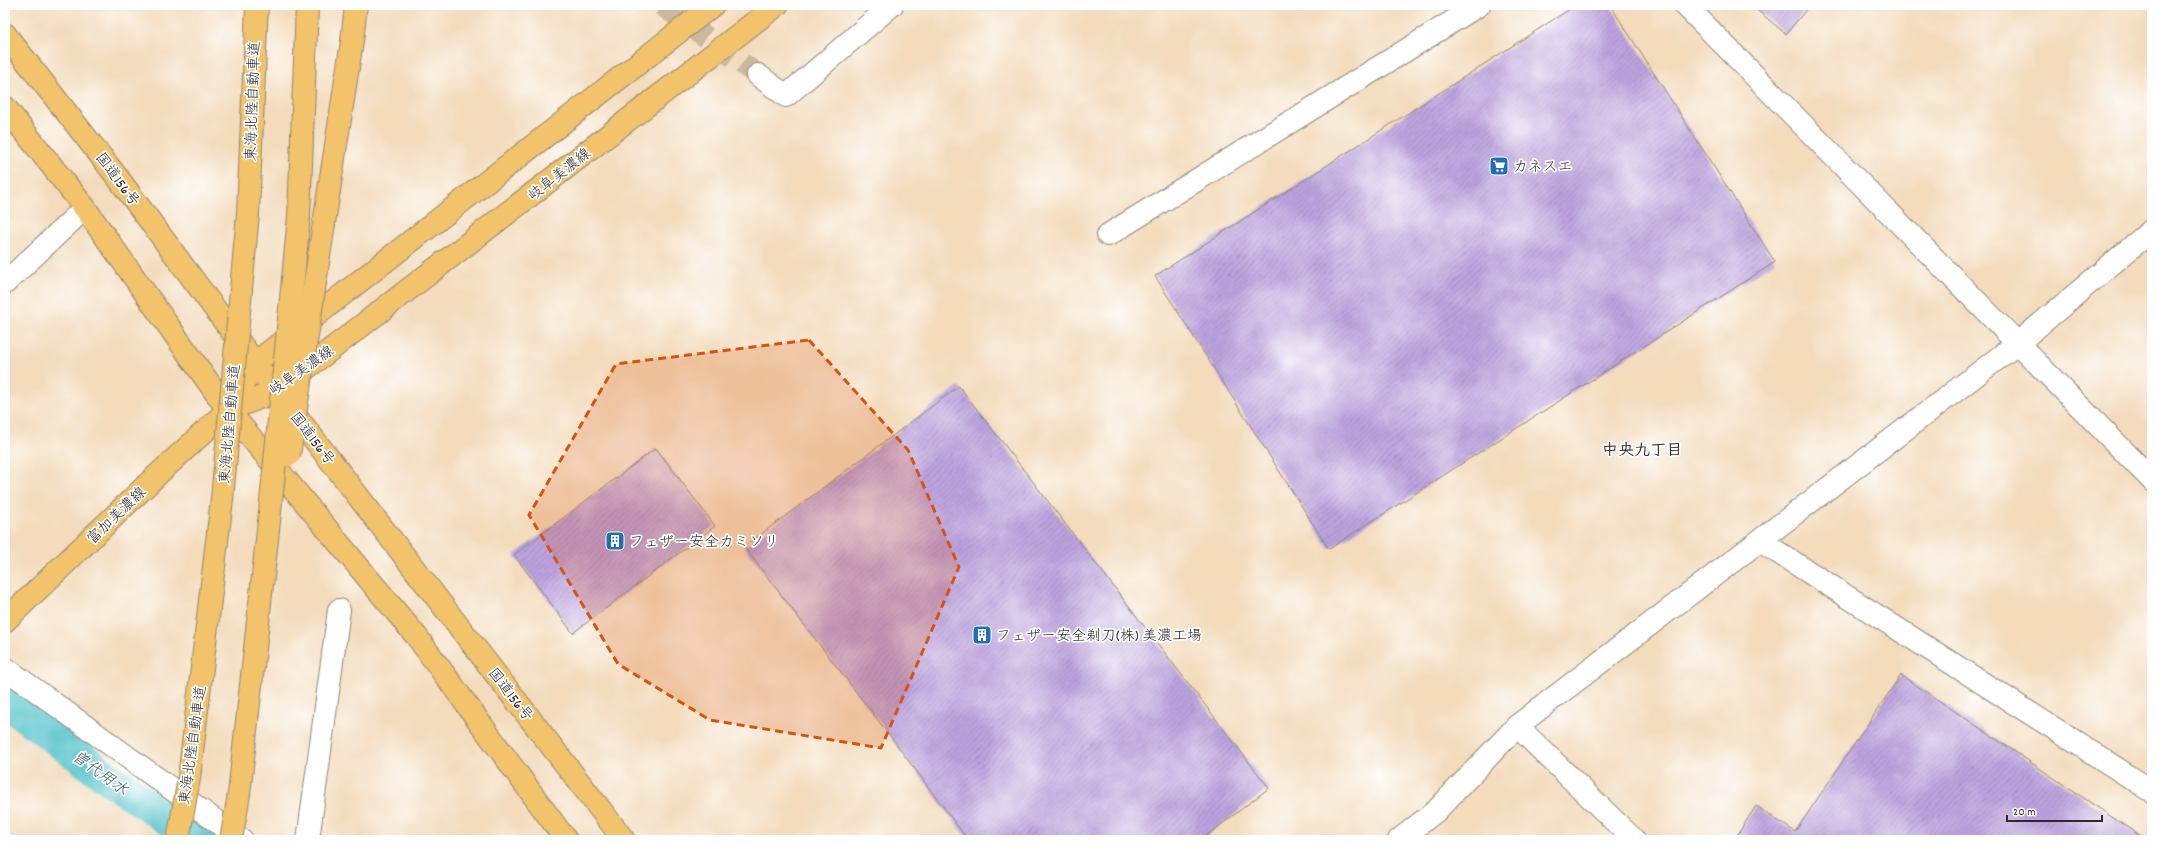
<svg xmlns="http://www.w3.org/2000/svg" width="2157" height="845" viewBox="0 0 2157 845" font-family="Dekko,'Klee One',sans-serif">
  <defs>
    <pattern id="building-hatch" width="6" height="6" patternUnits="userSpaceOnUse"><rect width="6" height="6" fill="#bda3df"/><path d="M-1 1l2-2M0 6l6-6M5 7l2-2" fill="none" stroke="#9a85b5"/></pattern>
  </defs>
  <rect width="100%" height="100%" fill="#fff"/>
  <filter id="ink" filterUnits="userSpaceOnUse"><feTurbulence type="fractalNoise" baseFrequency=".025" numOctaves="2"/><feDisplacementMap in="SourceGraphic" scale="8" xChannelSelector="R" yChannelSelector="G"/><feConvolveMatrix kernelMatrix="1 2 1 2 8 2 1 2 1" color-interpolation-filters="sRGB"/></filter>
  <filter id="wash" filterUnits="userSpaceOnUse"><feTurbulence type="fractalNoise" baseFrequency=".012" numOctaves="4" result="noise"/><feDisplacementMap in="SourceGraphic" scale="16" xChannelSelector="R" yChannelSelector="G"/><feGaussianBlur stdDeviation="0.9" result="paint"/><feColorMatrix in="noise" values="0 0 0 0 0 0 0 0 0 0 0 0 0 0 0 0 0 1.4 0 .05"/><feComposite in="paint" operator="in"/></filter>
  <g filter="url(#wash)">
    <rect width="100%" height="100%" fill="#f3dbbc"/>
    <g fill="none" stroke-linecap="round" stroke-linejoin="round">
      <polyline stroke="#55c3ca" stroke-width="33" points="5,701 108,778 199,840"/>
    </g>
    <g id="blocks">
      <g fill="url(#building-hatch)">
        <polygon points="1576,5 1610,5 1775,262 1329,549 1155,276"/>
        <polygon points="1751,5 1810,5 1786,34"/>
        <polygon points="959,386 1269,788 1201,840 968,840 881,724 744,547"/>
        <polygon points="656,448 715,526 573,633 514,555"/>
        <polygon points="1901,675 2146,840 1734,840 1756,806 1795,832"/>
      </g>
    </g>
  </g>
  <g filter="url(#ink)">
    <use href="#blocks" fill-opacity="0" stroke="#8f8374" stroke-width="1"/>
    <g fill="none" stroke-linecap="round" stroke-linejoin="round">
      <polyline stroke="#cbb89f" stroke-width="22" stroke-dasharray="22 11" stroke-linecap="butt" points="662,5 758,75"/>
      <defs>
        <g id="minor">
          <polyline points="1685,5 2152,480"/>
          <polyline points="758,75 786,96 892,5"/>
          <polyline points="1108,235 1479,5"/>
          <polyline points="5,283 85,208"/>
          <polyline points="1760,541 2152,791"/>
          <polyline points="5,668 242,840"/>
          <polyline points="308,840 339,610"/>
          <polyline points="1399,840 1436,811 1517,726"/>
          <polyline points="1634,840 1517,726 2018,343 2152,230"/>
        </g>
        <g id="major">
          <polyline points="228,410 277,391 777,5"/>
          <polyline points="5,621 155,477 228,410 255,363 713,5"/>
        </g>
        <g id="highway">
          <polyline points="5,34 118,178 255,363 624,840"/>
          <polyline points="5,107 85,208 228,410 417,637 566,840"/>
          <polyline points="248,213 257,5"/>
          <polyline points="299,217 307,5"/>
          <polyline points="324,223 352,41 356,5"/>
        </g>
      </defs>
      <use href="#minor" stroke="#8f8374" stroke-width="24"/>
      <use href="#major" stroke="#8f8374" stroke-width="24"/>
      <use href="#highway" stroke="#8f8374" stroke-width="24"/>
      <use href="#minor" stroke="#fff" stroke-width="22"/>
      <use href="#major" stroke="#f2c36a" stroke-width="22"/>
      <use href="#highway" stroke="#f2c36a" stroke-width="22"/>
      <defs>
        <g id="highway-bridge">
          <polyline points="289,455 324,223"/>
          <polyline points="178,840 189,778 222,499 248,213"/>
          <polyline points="231,840 239,794 270,512 299,217"/>
        </g>
      </defs>
      <use href="#highway-bridge" stroke="#8f8374" stroke-width="24" stroke-linecap="butt"/>
      <use href="#highway-bridge" stroke="#f2c36a" stroke-width="22"/>
    </g>
  </g>
  <path fill="#d5540f" fill-opacity="0.2" stroke="#d5540f" stroke-width="3" stroke-dasharray="8 5" stroke-linejoin="round" d="M809 340 908 450 959 567 881 748 710 720 618 664 529 515 616 364Z"/>
  <defs>
    <symbol id="supermarket-square" viewBox="-11 -11 22 22"><rect x="-9" y="-9" width="18" height="18" rx="4" fill="#1f6fb2" stroke="#fff"/><path d="M-6-5.5h2.5l.6 2H6L4.5 2H-2.5L-4.4-4H-6ZM-1.5 3.2a1.3 1.3 0 1 0 .1 0ZM3 3.2a1.3 1.3 0 1 0 .1 0Z" fill="#fff"/></symbol>
    <symbol id="building-square" viewBox="-11 -11 22 22"><rect x="-9" y="-9" width="18" height="18" rx="4" fill="#1f6fb2" stroke="#fff"/><path d="M-4-6H4V6H1V3H-1V6H-4ZM-2.5-4.3h1.7v1.8h-1.7ZM.8-4.3h1.7v1.8H.8ZM-2.5-1h1.7V.8h-1.7ZM.8-1h1.7V.8H.8Z" fill="#fff"/></symbol>
  </defs>
  <g fill-rule="evenodd">
    <use href="#supermarket-square" x="1488" y="155" width="22" height="22"/>
    <use href="#building-square" x="604" y="530" width="22" height="22"/>
    <use href="#building-square" x="971" y="624" width="22" height="22"/>
  </g>
  <g text-anchor="middle" stroke-width="3.5" stroke-linejoin="round" paint-order="stroke">
    <g font-size="15" fill="#2b2b2b" stroke="#fff">
      <text transform="translate(252 101) rotate(-88)" y="5">東海北陸自動車道</text>
      <text transform="translate(559 174) rotate(-38)" y="5">岐阜美濃線</text>
      <text transform="translate(118 179) rotate(53)" y="5">国道156号</text>
      <text transform="translate(301 370) rotate(-35)" y="5">岐阜美濃線</text>
      <text transform="translate(229 424) rotate(-85)" y="5">東海北陸自動車道</text>
      <text transform="translate(313 438) rotate(52)" y="5">国道156号</text>
      <text transform="translate(116 515) rotate(-44)" y="5">富加美濃線</text>
      <text transform="translate(511 694) rotate(52)" y="5">国道156号</text>
      <text transform="translate(192 745) rotate(-82)" y="5">東海北陸自動車道</text>
    </g>
    <g font-size="15" fill="#2b2b2b" stroke="#fff" text-anchor="start">
      <text x="1513" y="171">カネスエ</text>
      <text x="629" y="546">フェザー安全カミソリ</text>
      <text x="996" y="640">フェザー安全剃刀(株) 美濃工場</text>
    </g>
    <g font-size="16" font-weight="bold" fill="#2b2b2b" stroke="#fff">
      <text x="1642" y="455">中央九丁目</text>
    </g>
    <g font-size="16" font-style="italic" fill="#3a6063" stroke="#fff">
      <text transform="translate(101 772) rotate(36)" y="6">曽代用水</text>
    </g>
  </g>
  <rect width="2157" height="845" fill="none" stroke="#fff" stroke-width="20"/>
  <path d="M2007 815v6h95v-6" fill="none" stroke="#2b2b2b" stroke-width="2"/>
  <text x="2013" y="815" font-size="12" fill="#2b2b2b" stroke="#ffffff" stroke-width="3" paint-order="stroke">20 m</text>
</svg>
